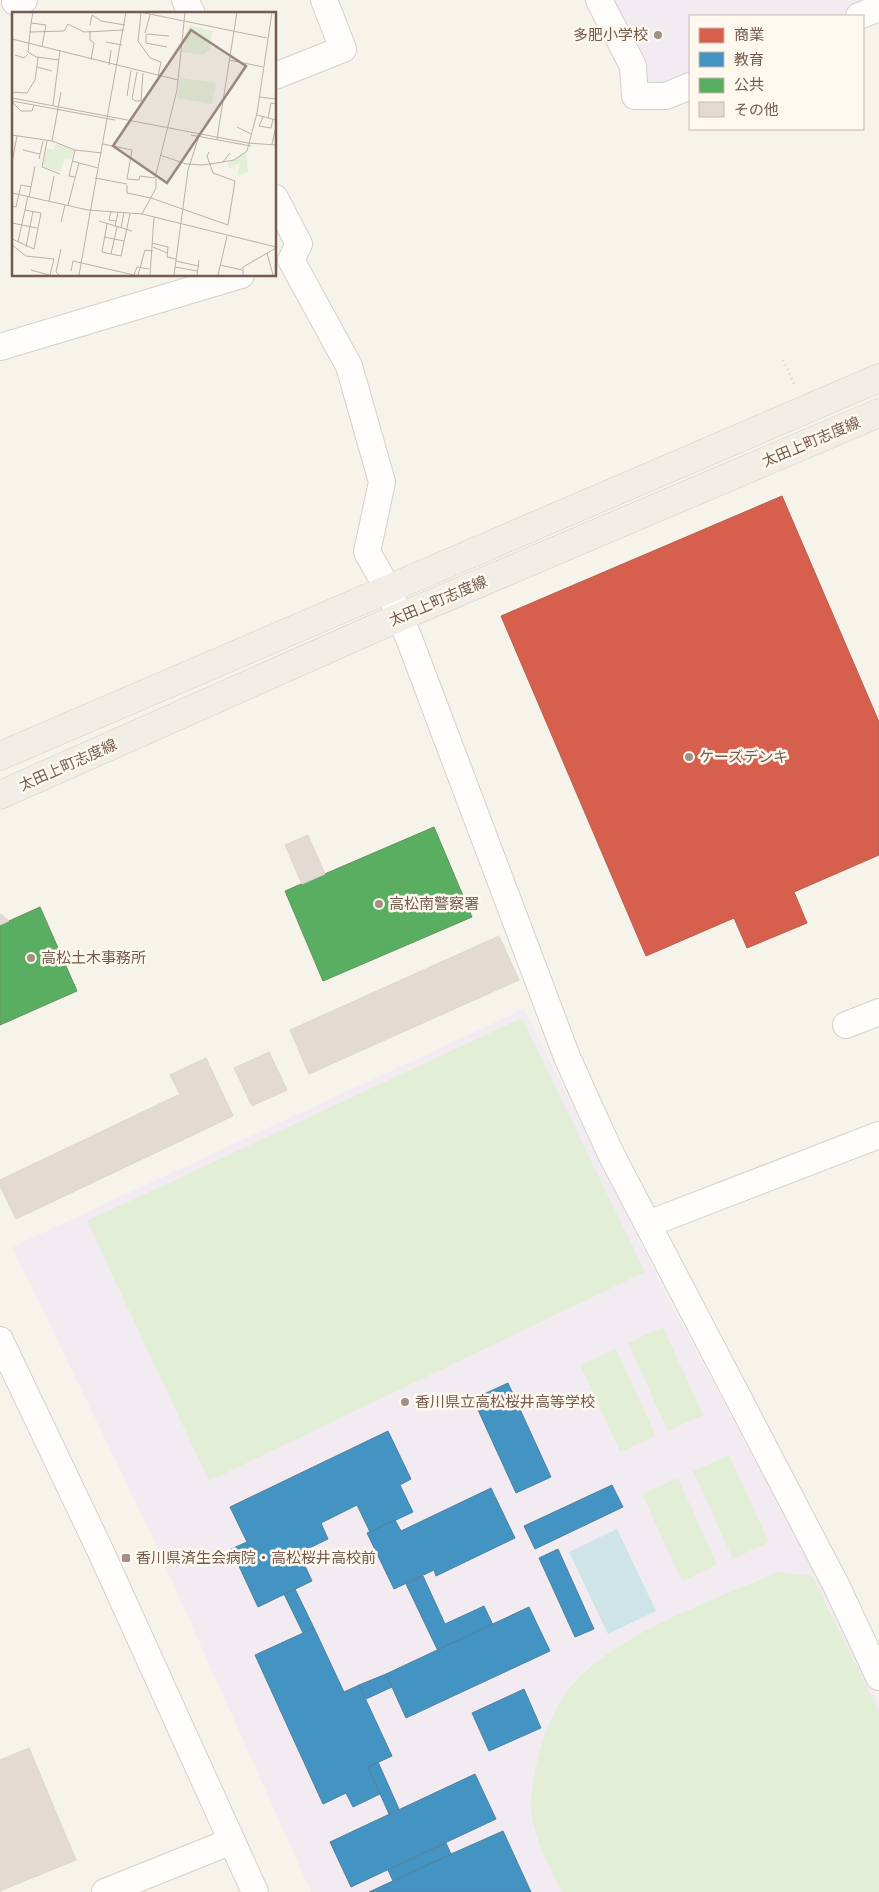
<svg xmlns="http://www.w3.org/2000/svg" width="879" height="1892" viewBox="0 0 879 1892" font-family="Arial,'Noto Sans JP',sans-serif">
  <rect width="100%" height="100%" fill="#f6f3eb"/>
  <g fill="#f3ebf2">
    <polygon points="602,0 877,0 839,16 690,16 690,81 640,92"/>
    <polygon points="524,1009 660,1283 811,1565 879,1703 879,1892 311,1892 145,1521 12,1247"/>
  </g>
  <g fill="#e3eed7">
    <polygon points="522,1018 645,1272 209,1481 87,1221"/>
    <polygon points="663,1327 703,1415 668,1431 628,1343"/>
    <polygon points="616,1349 656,1436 620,1452 580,1365"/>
    <polygon points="729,1455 769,1542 733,1559 693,1471"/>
    <polygon points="678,1478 717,1565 682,1581 642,1494"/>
    <path d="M778 1572 812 1576 879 1712V1892H561C551 1869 536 1843 532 1818 529 1800 534 1780 537 1762 542 1740 550 1718 562 1699 600 1638 715 1600 778 1572Z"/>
  </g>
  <polygon fill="#cee4e6" points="617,1529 656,1611 608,1634 569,1552"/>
  <polygon fill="#d6604d" stroke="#b95e4d" points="782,496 879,722 879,855 794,892 807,923 747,948 734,918 646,956 501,616"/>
  <g fill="#4393c3" stroke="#5282a0">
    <polygon points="508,1383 551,1477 516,1493 473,1399"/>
    <polygon points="388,1431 411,1479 400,1485 413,1512 370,1532 357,1505 321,1523 328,1539 299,1553 312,1581 258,1607 231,1549 247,1542 230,1507"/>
    <polygon points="612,1485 623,1507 535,1549 524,1526"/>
    <polygon points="491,1488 515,1538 436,1576 434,1570 394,1589 367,1533 395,1520 401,1531"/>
    <polygon points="558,1549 594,1629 575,1637 539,1558"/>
    <polygon points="423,1576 445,1624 484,1606 493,1625 438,1651 406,1584"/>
    <polygon points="295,1589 314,1628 303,1633 284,1594"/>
    <polygon points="529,1607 550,1651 406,1718 386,1674"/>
    <polygon points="314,1628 344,1692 359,1685 392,1756 368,1767 380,1794 353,1807 346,1793 323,1804 255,1655"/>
    <polygon points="386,1674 392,1687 366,1699 359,1685"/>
    <polygon points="524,1689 541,1728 489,1751 472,1713"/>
    <polygon points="378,1762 399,1809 389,1814 368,1767"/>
    <polygon points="475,1774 496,1819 351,1887 330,1842"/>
    <polygon points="503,1831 531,1892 369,1892 451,1854"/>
    <polygon points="446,1843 451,1854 393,1881 388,1870"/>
  </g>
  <g fill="#5aae61" stroke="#62955b">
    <polygon points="434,827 472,917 323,981 285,891"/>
    <polygon points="40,907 77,991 0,1025 0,925"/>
  </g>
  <g fill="#e3dbd3" stroke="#dfd6ce">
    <polygon points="308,835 325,874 302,884 285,845"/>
    <polygon points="0,914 2,915 9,921 0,925"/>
    <polygon points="499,936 519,980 309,1074 290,1030"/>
    <polygon points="269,1052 287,1090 252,1106 234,1068"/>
    <polygon points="206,1058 233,1116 16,1219 0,1186 0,1180 180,1094 170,1075"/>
    <polygon points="29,1748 76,1860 0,1891 0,1760"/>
  </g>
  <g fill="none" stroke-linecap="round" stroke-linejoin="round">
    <defs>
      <g id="minor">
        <polyline points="185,0 192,14"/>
        <polyline points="599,0 633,66 635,96 666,96 690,86"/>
        <polyline points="15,2 24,0"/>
        <polyline points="859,16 879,8"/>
        <polyline points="275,76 343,49 324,0"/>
        <polyline points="275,198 299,244 291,260 349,366 382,482 367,552 388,589 410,641 567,1057 588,1104 612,1156 836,1585 879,1677"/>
        <polyline points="0,347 241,275"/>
        <polyline points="846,1025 879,1012"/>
        <polyline points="648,1224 879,1135"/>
        <polyline points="0,1340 100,1550 255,1892"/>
        <polyline points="105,1892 232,1841"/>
      </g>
      <g id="major">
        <polyline points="0,756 879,378"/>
        <polyline points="0,795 400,617 879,413"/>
      </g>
    </defs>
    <use href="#minor" stroke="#d6d0ca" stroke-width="28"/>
    <use href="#major" stroke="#d5cdc7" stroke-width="29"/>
    <polyline stroke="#dad2ce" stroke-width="3" stroke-dasharray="1 4" stroke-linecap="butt" points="783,360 795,386"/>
    <use href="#minor" stroke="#fefdfc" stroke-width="26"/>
    <use href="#major" stroke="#f2ede6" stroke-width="28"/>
  </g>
  <g fill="#a29084" stroke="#fef8ee" stroke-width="2">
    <circle cx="658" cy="35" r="5"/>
    <circle cx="689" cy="757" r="5"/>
    <circle cx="379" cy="904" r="5"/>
    <circle cx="31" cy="958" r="5"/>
    <circle cx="405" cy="1402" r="5"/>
    <rect x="121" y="1553" width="10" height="10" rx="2.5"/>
  </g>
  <g text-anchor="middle" stroke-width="5" stroke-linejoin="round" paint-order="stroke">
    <g font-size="15" fill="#745b4d" stroke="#fef8ee" text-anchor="start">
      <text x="648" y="40" text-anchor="end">多肥小学校</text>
      <text x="699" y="762">ケーズデンキ</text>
      <text x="389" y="909">高松南警察署</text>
      <text x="41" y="963">高松土木事務所</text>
      <text x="415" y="1407">香川県立高松桜井高等学校</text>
      <text x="136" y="1563">香川県済生会病院・高松桜井高校前</text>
    </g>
    <g font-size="15" fill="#745b4d" stroke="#fef8ee">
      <text transform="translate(811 442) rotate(-23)" y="5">太田上町志度線</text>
      <text transform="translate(438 601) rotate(-23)" y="5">太田上町志度線</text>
      <text transform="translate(68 765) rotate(-24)" y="5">太田上町志度線</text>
    </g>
  </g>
  <g transform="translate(12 12)">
    <rect width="264" height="264" fill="#f6f3eb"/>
    <path d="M176 13 200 19 198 37 191 43 170 40ZM168 66 204 71 200 92 165 86ZM44 132 62 138 59 148 53 146 48 160 31 155 34 136 42 138ZM234 140 236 160 225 164 228 151 217 157 215 152Z" fill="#e3eed7"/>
    <path fill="none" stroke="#beb1a7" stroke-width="1" d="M21 0 19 11 34 13 30 34M128 0 255 26M129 1 126 29 138 46 149 50 146 64M78 13 80 3 89 9 113 13M78 19V28L82 31 79 48M18 20 52 19 56 12 72 20 112 18M133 21 138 3M134 22V31L155 35M135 22 157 24M0 27 166 68M94 30 110 33M3 43 12 46 16 42M25 45 47 48M217 48 251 55M97 53 99 38M25 55 40 59M125 60 120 87 124 89H129L131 61M0 80 15 81 23 68 26 46 16 40 19 11M115 84 119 58M247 85 264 87M0 86 236 131 264 133M0 89 103 108M0 90 9 99H20L22 93M41 93 48 38M245 103 264 108M251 105 247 114 259 116 261 107M256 106 259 91 264 92M225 115 239 122M0 123 40 129 63 138 57 164 63 165M179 123 239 134M205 127 225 0M35 129 30 155 48 162M40 129 49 80M91 132 120 138 115 167M260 132 264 114M11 138 28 142M63 138 90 141M148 143 174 152 191 153 211 150 218 141M27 147 31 129M60 149 86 156M0 150 5 124M211 150 222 148 235 139 245 101 260 0M83 166 115 172M115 167 127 168 128 164 143 166 165 78 173 0M115 173V181L139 186 216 213 223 169 201 161 195 144 197 140M0 181 76 198 130 202 264 235M17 185 23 154M37 189 42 164M56 193 67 151M0 194 4 195 9 173 19 175M99 199 97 208 104 209M130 202 144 176V167M87 209 120 219M49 210 53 193M0 211 25 216M95 212 90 240 99 242 105 215M103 215 106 200M109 216 112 200M92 225 112 229M0 227 22 237 29 201 13 198M6 230 16 184M140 231 156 235 155 245 164 247M0 233 14 244 42 247 38 263M14 235 21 199M141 235 155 241M255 241 261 263M99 242 109 244 118 202M164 249 186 254M208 253 230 258M163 255 185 259M19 258 37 263M59 259 61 249 122 263M47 263 44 260 49 237M67 263 114 0M122 263 125 255 137 257M126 263 133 238 141 239M138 263 142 205M162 263 176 158 187 124M185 263 187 248M206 263 215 224M231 263V255L264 236"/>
    <path fill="#9b887c" fill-opacity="0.15" stroke="#9b887c" stroke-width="2.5" d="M179 18 234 54 155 171 101 134Z"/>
    <rect width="264" height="264" fill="none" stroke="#745b4d" stroke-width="2.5"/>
  </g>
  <rect x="689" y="15" width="175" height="115" fill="#fef8ee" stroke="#c7b9ae"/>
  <rect x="699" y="28" width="25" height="15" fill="#d6604d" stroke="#c7b9ae"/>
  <text x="734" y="40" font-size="15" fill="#745b4d">商業</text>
  <rect x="699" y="52" width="25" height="15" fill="#4393c3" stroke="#c7b9ae"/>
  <text x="734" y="65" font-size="15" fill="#745b4d">教育</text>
  <rect x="699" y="78" width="25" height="15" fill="#5aae61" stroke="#c7b9ae"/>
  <text x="734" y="90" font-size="15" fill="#745b4d">公共</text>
  <rect x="699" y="102" width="25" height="15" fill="#e3dbd3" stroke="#c7b9ae"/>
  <text x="734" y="115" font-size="15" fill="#745b4d">その他</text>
</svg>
